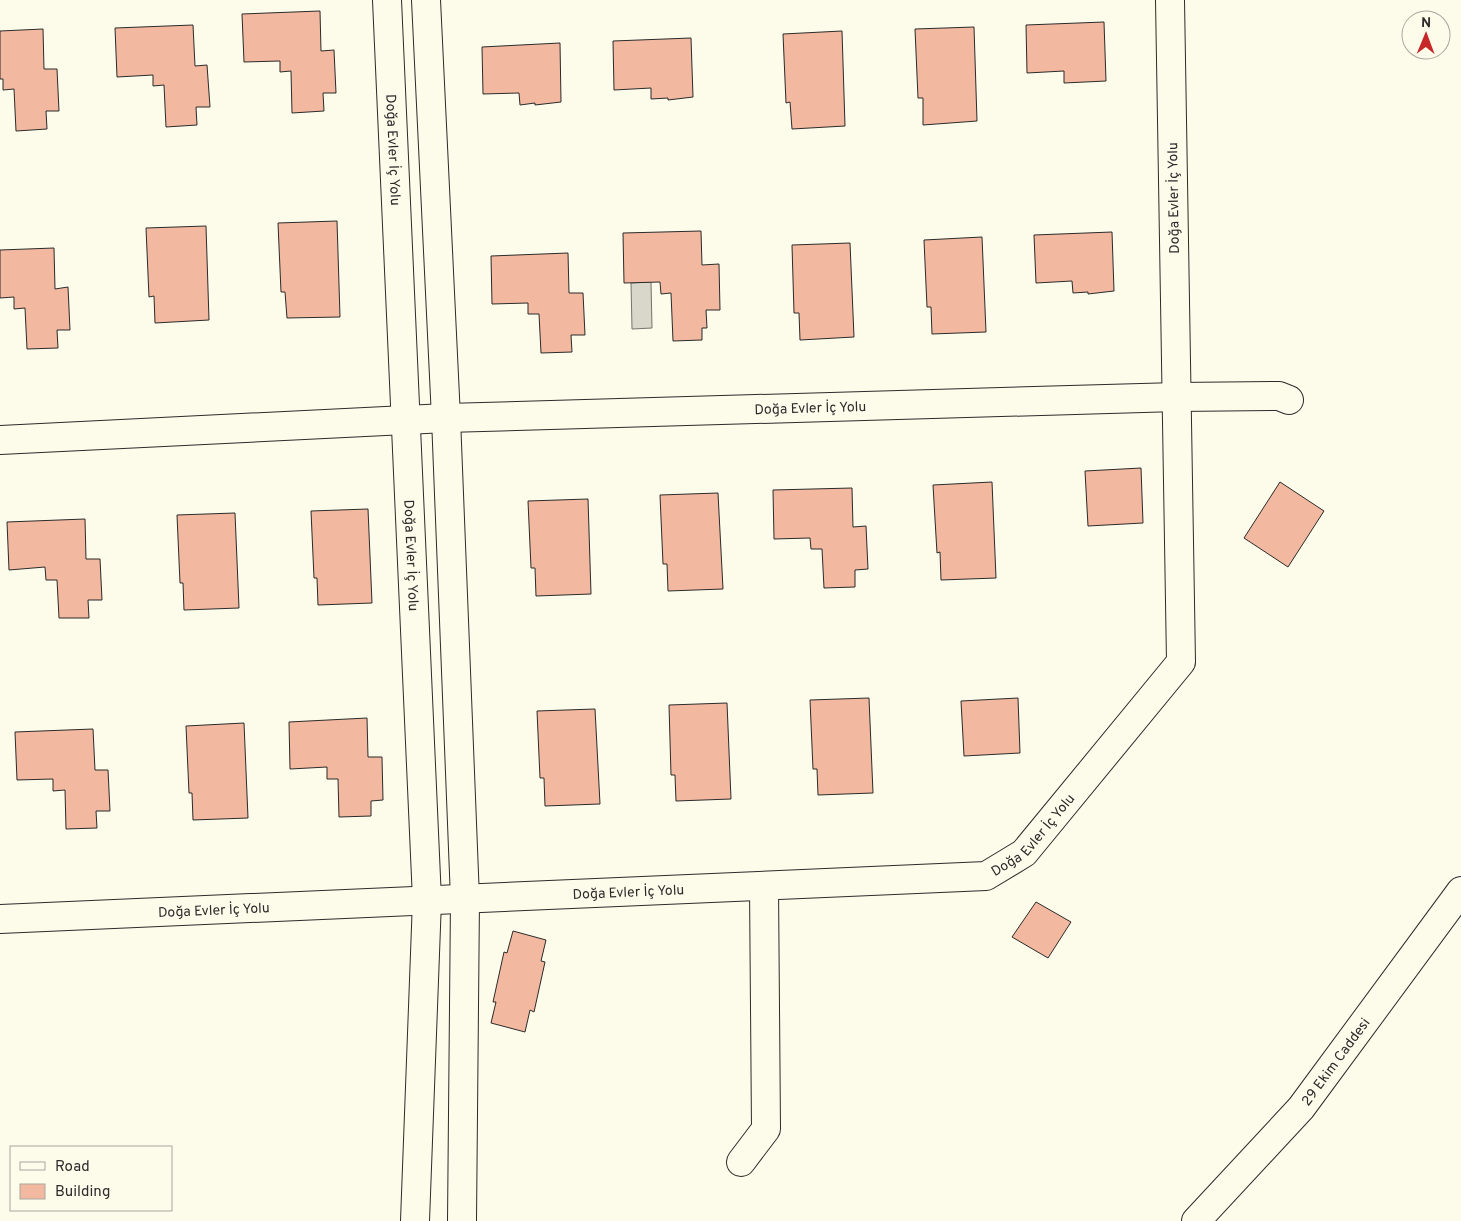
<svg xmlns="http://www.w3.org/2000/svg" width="1461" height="1221" viewBox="0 0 1461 1221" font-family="Overpass,sans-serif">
  <rect width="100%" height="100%" fill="#fdfbea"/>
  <polygon fill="#d8d7c9" stroke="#74746e" points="651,282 652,328 632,329 631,283"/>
  <g fill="#f2b8a0" stroke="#2b2b2b">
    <polygon points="320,11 321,51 334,50 336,93 323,93 324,111 292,113 291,71 280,72 280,61 244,62 242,14"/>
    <polygon points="1104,22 1106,81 1064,83 1064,71 1027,73 1026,25"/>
    <polygon points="193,25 195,66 207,65 210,107 196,107 197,125 166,127 164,85 153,86 153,75 117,77 115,28"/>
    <polygon points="974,27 977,121 923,125 923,98 918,98 915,29"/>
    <polygon points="43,29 44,69 57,69 59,111 46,111 47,129 16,131 14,89 3,90 3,79 0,79 0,31"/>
    <polygon points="842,31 845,126 792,129 790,102 786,103 783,34"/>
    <polygon points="691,38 693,97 668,100 668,98 651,99 651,88 614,90 613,41"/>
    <polygon points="560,43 561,102 535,105 535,103 520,105 519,93 483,94 482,47"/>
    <polygon points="337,221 340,317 287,318 285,292 281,292 278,223"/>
    <polygon points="206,226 209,320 155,323 154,296 149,297 146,228"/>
    <polygon points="701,231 702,265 719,264 720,310 706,310 707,328 702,328 702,340 673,341 671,293 661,294 660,282 624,283 623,233"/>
    <polygon points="1112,232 1114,291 1088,294 1088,292 1073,293 1072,281 1036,283 1034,235"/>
    <polygon points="982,237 986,332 932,334 931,307 927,307 924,240"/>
    <polygon points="850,243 854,337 800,340 799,313 794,313 792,245"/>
    <polygon points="54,248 55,289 68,287 70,330 57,330 58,348 27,349 25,308 14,309 14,297 0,298 0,250"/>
    <polygon points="568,253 569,293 583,293 585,335 571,335 572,352 541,353 539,314 528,314 528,303 492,304 491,256"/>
    <polygon points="1141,468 1143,523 1088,526 1085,471"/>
    <polygon points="992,482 996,578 941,580 940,552 937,553 933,485"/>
    <polygon points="1280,482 1324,511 1288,567 1244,538"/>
    <polygon points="852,488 853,527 866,526 868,569 855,570 855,587 824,588 822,549 811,549 810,538 774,539 773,490"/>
    <polygon points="718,493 723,589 668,591 667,564 663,564 660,495"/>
    <polygon points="588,499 591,594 536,596 535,568 531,568 528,501"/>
    <polygon points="368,509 372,603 318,605 317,578 314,578 311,511"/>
    <polygon points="235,513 239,608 184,610 183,583 180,583 177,515"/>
    <polygon points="85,519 86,559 100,559 102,600 88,600 89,618 59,618 57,580 46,580 45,567 9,570 7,522"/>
    <polygon points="869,698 873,793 818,795 817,769 813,769 810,700"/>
    <polygon points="1018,698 1020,753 964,756 961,701"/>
    <polygon points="727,703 731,799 676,801 675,775 671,775 669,705"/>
    <polygon points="595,709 600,804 545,806 544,778 540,778 537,711"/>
    <polygon points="367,718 368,757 382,757 383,800 371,801 371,816 339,817 338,779 327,779 327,767 290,769 289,722"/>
    <polygon points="244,723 248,818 193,820 192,793 189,793 186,726"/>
    <polygon points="93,729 95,770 108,770 110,811 96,811 97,828 66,829 65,790 53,791 53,779 17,780 15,732"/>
    <polygon points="1036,902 1071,922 1048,958 1012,937"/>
    <polygon points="513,931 546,940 541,961 545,962 534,1012 530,1010 525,1032 491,1023 496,1002 493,1002 504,952 507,953"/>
  </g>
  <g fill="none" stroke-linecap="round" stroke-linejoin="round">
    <defs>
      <g id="minor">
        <path id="s1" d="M387 0 427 900 415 1221"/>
        <polyline points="426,0 446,418 465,899 462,1221"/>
        <path id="s2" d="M0 440 446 418 1177 397 1279 396 1289 400"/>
        <path id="s3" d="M0 919 986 876 1024 853 1181 662 1170 0"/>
        <polyline points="741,1162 766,1129 764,886"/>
      </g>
      <g id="tertiary">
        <path id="s4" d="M1196 1221 1301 1108 1461 891"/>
      </g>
    </defs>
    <use href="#minor" stroke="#2b2b2b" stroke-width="30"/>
    <use href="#tertiary" stroke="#2b2b2b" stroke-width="30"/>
    <use href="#minor" stroke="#fdfbea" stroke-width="28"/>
    <use href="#tertiary" stroke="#fdfbea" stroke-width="28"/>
  </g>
  <g text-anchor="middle" stroke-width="4" stroke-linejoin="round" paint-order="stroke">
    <g font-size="14" fill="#2b2b2b" stroke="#fdfbea">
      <text dy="5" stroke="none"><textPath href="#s1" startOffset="150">Doğa Evler İç Yolu</textPath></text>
      <text transform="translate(1173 198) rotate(-91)" y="5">Doğa Evler İç Yolu</text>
      <text dy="5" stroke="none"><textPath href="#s2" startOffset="811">Doğa Evler İç Yolu</textPath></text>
      <text dy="5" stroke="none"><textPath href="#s1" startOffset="556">Doğa Evler İç Yolu</textPath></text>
      <text dy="5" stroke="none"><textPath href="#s3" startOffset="1050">Doğa Evler İç Yolu</textPath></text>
      <text dy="5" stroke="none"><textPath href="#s3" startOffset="629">Doğa Evler İç Yolu</textPath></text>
      <text dy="5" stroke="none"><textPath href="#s3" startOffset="214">Doğa Evler İç Yolu</textPath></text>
      <text dy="5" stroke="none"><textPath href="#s4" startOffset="212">29 Ekim Caddesi</textPath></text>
    </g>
  </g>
  <rect x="10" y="1146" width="162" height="65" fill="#fdfbea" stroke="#a9a89e"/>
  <rect x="20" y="1162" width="25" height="8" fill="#fdfbea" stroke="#a9a89e"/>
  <text x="55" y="1171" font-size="15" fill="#2b2b2b">Road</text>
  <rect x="20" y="1184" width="25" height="15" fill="#f2b8a0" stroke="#a9a89e"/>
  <text x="55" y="1196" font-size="15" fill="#2b2b2b">Building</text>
  <g transform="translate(1426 35) rotate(1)"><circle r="24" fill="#fdfbea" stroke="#a9a89e"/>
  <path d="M0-4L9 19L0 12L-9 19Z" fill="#c62828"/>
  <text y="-8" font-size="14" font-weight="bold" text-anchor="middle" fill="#2b2b2b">N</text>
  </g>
</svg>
